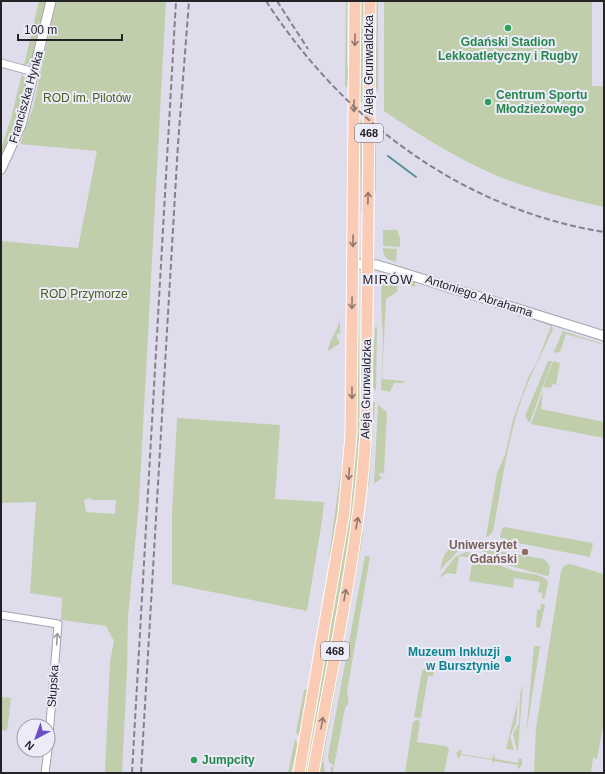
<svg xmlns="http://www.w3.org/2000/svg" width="605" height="774" viewBox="0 0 605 774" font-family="Arial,sans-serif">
  <rect width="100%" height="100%" fill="#dfddeb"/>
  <g fill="#c1ceac" fill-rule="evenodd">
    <polygon points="39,1 47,1 32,62 24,65"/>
    <path d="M56 1H166L139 502 128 617 127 672 122 773H105L110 662 114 641 106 626 61 620 62 598 30 593 36 502 1 503V241L78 248 97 151 20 144 33 108ZM90 498 93 500H116L115 514 86 512 84 500Z"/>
    <polygon points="346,1 349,1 347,3 347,65 349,69 347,88 345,86"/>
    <polygon points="360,1 364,1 363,104 360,101"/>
    <polygon points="375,1 378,1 378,92 374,85"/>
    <path d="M384 1H592V86H604V207C568 199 530 189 495 175 456 158 419 135 384 111Z"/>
    <path d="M22 74 26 80C26 105 11 138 1 160V149L11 118Z"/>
    <polygon points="360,119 363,122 362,212 361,211"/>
    <polygon points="374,131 376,133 376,193 373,179"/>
    <polygon points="383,230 397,230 400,238 400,247 383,246"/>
    <path d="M383 248 397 249 396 262C387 259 383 258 383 248Z"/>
    <polygon points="386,272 393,273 393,284 400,277 415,280 415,294 415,287 398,282 397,292 386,299 382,379 405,381 404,383 394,383 390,392 381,390 383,343 381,296 382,280"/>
    <polygon points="359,285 359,389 361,426 357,484 348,546 308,773 303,773 350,506 356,427"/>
    <path d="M518 314 551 323 553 329C541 356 528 379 519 407 506 447 501 490 493 531L489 536 486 537 497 473 505 455 513 420 528 378 537 362 551 326 529 318 517 316Z"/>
    <path d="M340 319V334H337V339L339 340V344L328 351C328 342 338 331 340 319Z"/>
    <polygon points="375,327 377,327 376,391 373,387 372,379"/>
    <polygon points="563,331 603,344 604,345 566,334 560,352 556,353 554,351"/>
    <polygon points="548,361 552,361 530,422 528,421 525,416"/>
    <polygon points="553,361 560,363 556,385 552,384 551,388 543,387"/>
    <polygon points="543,390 541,409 604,422 604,438 531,424"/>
    <polygon points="371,401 375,402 369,486 368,485"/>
    <polygon points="378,405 387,412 384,473 380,473 379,476 383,477 374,484"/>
    <polygon points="177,418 280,425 275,499 324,502 322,521 307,611 172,584 172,514"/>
    <polygon points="345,440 343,482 331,557 329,557"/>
    <polygon points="504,527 593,543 590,557 503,540 500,537 502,529"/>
    <polygon points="364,530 323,759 325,773 320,773 320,763 359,544"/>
    <path d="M456 545H468L472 550 458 551 440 570C442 559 445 549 456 545Z"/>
    <polygon points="475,547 544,559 550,566 549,575 547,576 507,565"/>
    <path d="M466 552C484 554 496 565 512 570 524 574 539 572 548 581L545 598 542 599V593L538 592 540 582 514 578 513 588 469 581 473 558 459 556 456 574 447 573 439 578 455 557Z"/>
    <path d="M365 556 370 557 347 692C349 699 350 703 345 708L333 772H331L330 767H334L332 764 329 763 328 756Z"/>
    <polygon points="570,564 604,574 604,722 597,759 593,758 591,773 534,773 536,728 561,571 565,565"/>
    <polygon points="541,603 545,605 540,628 536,627 537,610 540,610"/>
    <polygon points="534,646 540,646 526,734"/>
    <polygon points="429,665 435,665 433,676 428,676 421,718 414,717 422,671"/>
    <polygon points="523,684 518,750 517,751 513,734 519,723 520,694"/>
    <polygon points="307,689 308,691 300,736 296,733 304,690"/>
    <polygon points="1,697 11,698 7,731 1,730"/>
    <polygon points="518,700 516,724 510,736 514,750 506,749"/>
    <polygon points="416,720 420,721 417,742 446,746 449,749 444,773 405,773 413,722"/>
    <polygon points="295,739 298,745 291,773 288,773"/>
    <polygon points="461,749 461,754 492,759 494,754 495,759 518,763 519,758 522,759 522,765 517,770 518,765 494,761 493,766 492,760 461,755 458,759 456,753"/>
  </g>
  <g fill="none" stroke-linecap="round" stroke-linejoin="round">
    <polyline stroke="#549195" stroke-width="2" points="388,156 416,177"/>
    <defs>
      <g id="minor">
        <polyline points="1,63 34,72"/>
        <polyline points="1,615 58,624 48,748"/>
        <polyline points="45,773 48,750"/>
      </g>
      <g id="tertiary">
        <polyline points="1,169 21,125 51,1"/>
        <polyline points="353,264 377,265 397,271 604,336"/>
      </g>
      <g id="primary">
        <polyline points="299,773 344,513 351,435 355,1"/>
        <path d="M313 773C333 659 360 545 366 429L370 1"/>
      </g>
    </defs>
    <use href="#minor" stroke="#a4a3af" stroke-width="9"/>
    <use href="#tertiary" stroke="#a4a3af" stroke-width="11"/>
    <use href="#primary" stroke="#fff" stroke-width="13"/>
    <use href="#minor" stroke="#fff" stroke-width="7"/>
    <use href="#tertiary" stroke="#fff" stroke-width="9"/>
    <use href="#primary" stroke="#fbccb5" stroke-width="11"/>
    <g stroke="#83828b" stroke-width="2" stroke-dasharray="6 3" stroke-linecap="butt">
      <path d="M266 1C344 121 462 209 604 232"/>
      <polyline points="277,1 308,49"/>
      <polyline points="132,773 176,1"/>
      <polyline points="141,773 178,144 189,1"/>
    </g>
  </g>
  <defs><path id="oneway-shaft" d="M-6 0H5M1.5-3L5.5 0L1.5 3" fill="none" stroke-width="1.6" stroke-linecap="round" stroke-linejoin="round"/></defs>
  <g stroke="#90786e">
    <use href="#oneway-shaft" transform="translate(355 40) rotate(91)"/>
    <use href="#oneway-shaft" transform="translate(354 106) rotate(91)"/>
    <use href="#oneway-shaft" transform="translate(368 198) rotate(-89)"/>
    <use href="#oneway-shaft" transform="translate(353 241) rotate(91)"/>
    <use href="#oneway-shaft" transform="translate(352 303) rotate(91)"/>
    <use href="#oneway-shaft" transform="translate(352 393) rotate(90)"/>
    <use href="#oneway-shaft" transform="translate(349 474) rotate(94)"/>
    <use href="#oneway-shaft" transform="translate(357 523) rotate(-80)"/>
    <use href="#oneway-shaft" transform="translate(345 595) rotate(-80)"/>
    <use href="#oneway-shaft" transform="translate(322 723) rotate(-80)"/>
  </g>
  <use stroke="#9c9c9e" href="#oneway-shaft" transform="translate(57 639) rotate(-86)"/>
  <g fill="#2e9e5b" stroke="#ecebf8" stroke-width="1.5">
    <circle cx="508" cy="28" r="4"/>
    <circle cx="488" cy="102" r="4"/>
    <circle cx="194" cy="760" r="4"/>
  </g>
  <circle fill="#8d6e63" stroke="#ecebf8" stroke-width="1.5" cx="525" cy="552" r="4"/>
  <circle fill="#0f9aa8" stroke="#ecebf8" stroke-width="1.5" cx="508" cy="659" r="4"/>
  <g text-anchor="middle" stroke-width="4" stroke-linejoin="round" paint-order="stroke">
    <g fill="#ecebf8" stroke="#605f66" stroke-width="1">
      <rect x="355" y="124" width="28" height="18" rx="3"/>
      <rect x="321" y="642" width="28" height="18" rx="3"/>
    </g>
    <g font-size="11" font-weight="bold" fill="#242328">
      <text x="369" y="137">468</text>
      <text x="335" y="655">468</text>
    </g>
    <g font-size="12" font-weight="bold" fill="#27864d" stroke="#ecebf8" text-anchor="start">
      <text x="508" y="46" text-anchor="middle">Gdański Stadion<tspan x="508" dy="14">Lekkoatletyczny i Rugby</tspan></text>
      <text x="496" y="99">Centrum Sportu<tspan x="496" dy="14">Młodzieżowego</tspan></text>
      <text x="202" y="764">Jumpcity</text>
    </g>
    <g font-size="12" fill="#242328" stroke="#ecebf8">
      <text transform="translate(369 65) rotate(-90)" y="4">Aleja Grunwaldzka</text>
      <text transform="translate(26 97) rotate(-74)" y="4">Franciszka Hynka</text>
      <text transform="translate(479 296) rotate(18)" y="4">Antoniego Abrahama</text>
      <text transform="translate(366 389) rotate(-89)" y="4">Aleja Grunwaldzka</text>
      <text transform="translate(53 686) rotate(-86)" y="4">Słupska</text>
    </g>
    <g font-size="12" fill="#4a5e1d" stroke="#ecebf8">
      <text x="87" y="102">ROD im. Pilotów</text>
      <text x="84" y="298">ROD Przymorze</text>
    </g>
    <g font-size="12" font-weight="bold" fill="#785e54" stroke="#ecebf8" text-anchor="end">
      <text x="517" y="549">Uniwersytet<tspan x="517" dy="14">Gdański</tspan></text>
    </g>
    <g font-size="12" font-weight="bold" fill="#0d838f" stroke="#ecebf8" text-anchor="end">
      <text x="500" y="656">Muzeum Inkluzji<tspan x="500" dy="14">w Bursztynie</tspan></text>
    </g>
    <g font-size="13" letter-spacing="1" fill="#242328" stroke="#ecebf8">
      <text x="388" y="284">MIRÓW</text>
    </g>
  </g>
  <rect width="605" height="774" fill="none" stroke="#242328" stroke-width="4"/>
  <g transform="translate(36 738) rotate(221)"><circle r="19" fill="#ecebf8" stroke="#9c9ba5"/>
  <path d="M0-3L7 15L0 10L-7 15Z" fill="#6b4dc6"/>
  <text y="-6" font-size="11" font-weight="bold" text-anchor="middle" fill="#242328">N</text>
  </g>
  <path d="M18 34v6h104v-6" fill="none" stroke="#242328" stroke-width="2"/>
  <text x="24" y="34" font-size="12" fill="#242328" stroke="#ecebf8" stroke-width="3" paint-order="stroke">100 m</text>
</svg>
